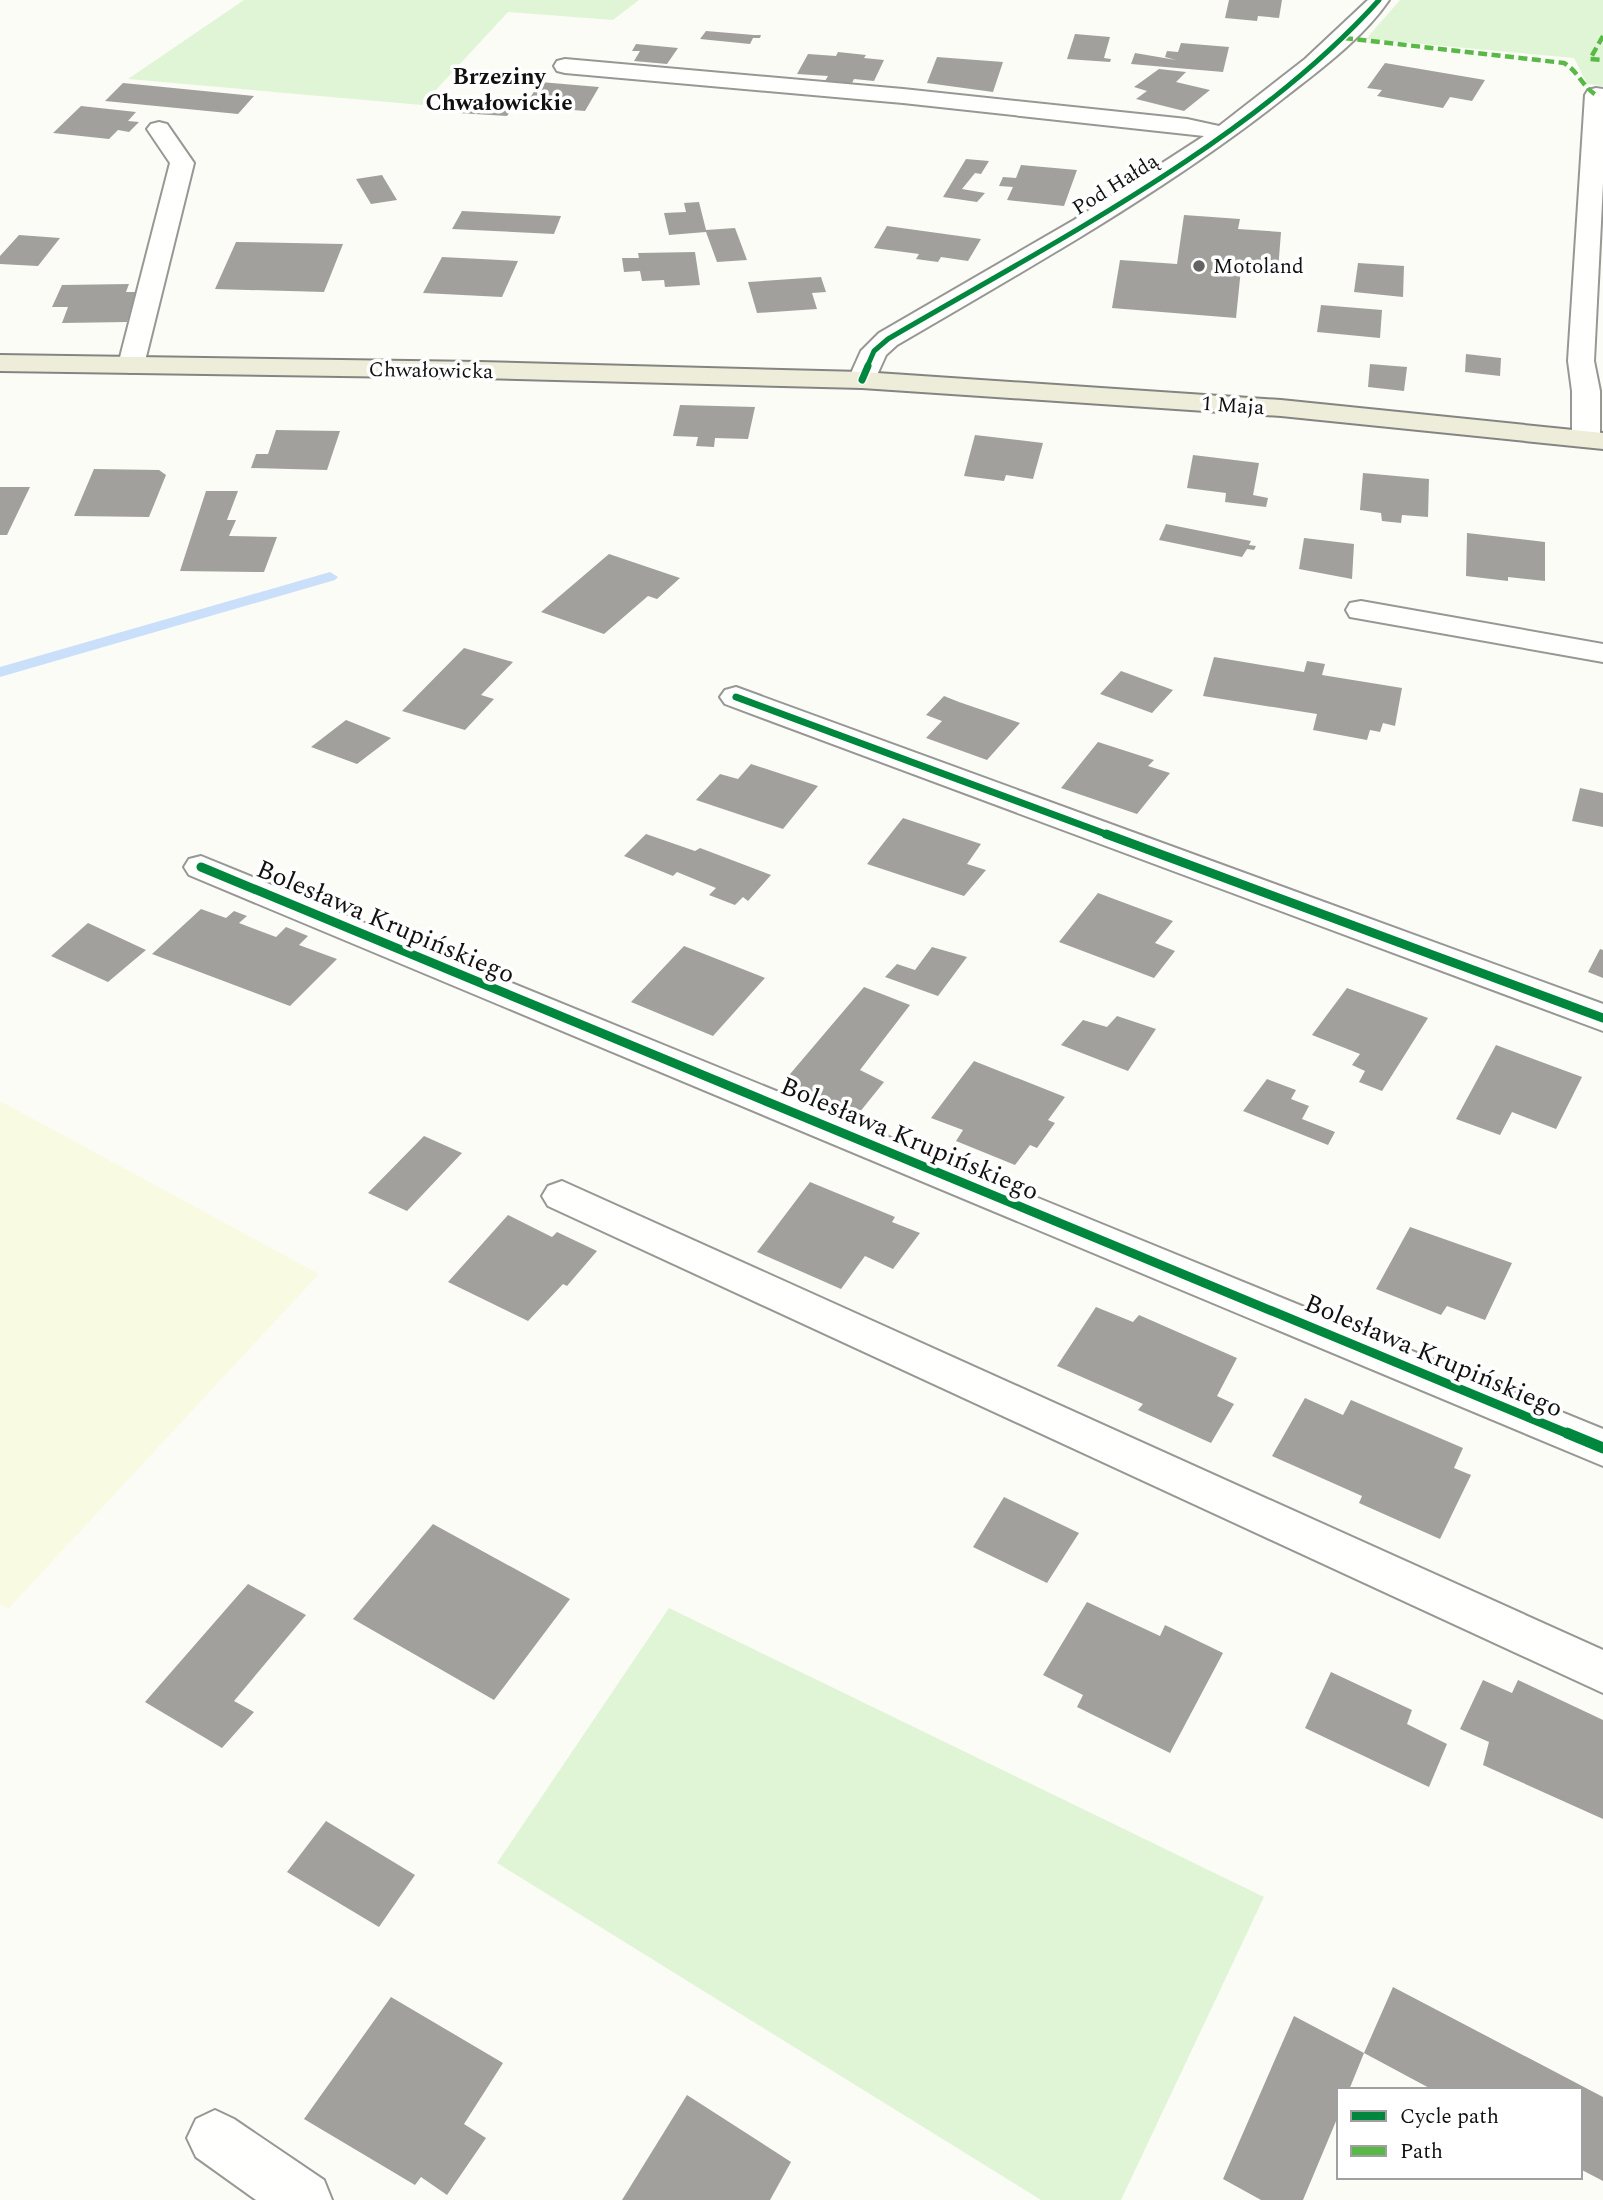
<svg xmlns="http://www.w3.org/2000/svg" width="1603" height="2200" viewBox="0 0 1603 2200" font-family="Spectral,serif">
  <rect width="100%" height="100%" fill="#fcfcf7"/>
  <polygon fill="#f8fae2" points="0,1101 319,1274 8,1609 0,1604"/>
  <g fill="#e0f5d5">
    <polygon points="244,0 639,0 613,20 508,12 422,105 128,79"/>
    <polygon points="1400,0 1603,0 1603,86 1587,84 1574,58 1366,39"/>
    <polygon points="669,1608 1264,1897 1121,2200 1041,2200 497,1863"/>
  </g>
  <g fill="none" stroke-linecap="round" stroke-linejoin="round">
    <polygon fill="#c9dffa" fill-rule="evenodd" points="330,572 338,577 335,580 0,677 0,667"/>
  </g>
  <g fill="#a1a09c">
    <polygon points="1229,0 1282,0 1279,18 1258,16 1257,21 1225,18"/>
    <polygon points="706,31 754,35 761,35 760,38 753,38 750,44 700,39"/>
    <polygon points="1075,34 1110,37 1104,58 1111,59 1110,62 1067,59"/>
    <polygon points="1181,43 1229,47 1223,72 1131,64 1135,53 1176,60 1165,57 1167,51 1178,52"/>
    <polygon points="636,44 678,48 667,64 634,61 640,51 632,51"/>
    <polygon points="838,52 866,55 864,58 884,60 874,81 854,79 852,83 825,81 828,76 797,74 808,54 836,56"/>
    <polygon points="937,57 1003,62 993,92 927,83"/>
    <polygon points="1385,63 1485,80 1472,101 1450,97 1443,108 1377,96 1382,90 1367,88"/>
    <polygon points="1159,69 1186,72 1176,82 1210,90 1184,111 1136,99 1147,91 1134,87"/>
    <polygon points="540,82 599,87 585,111 525,106"/>
    <polygon points="123,83 254,96 238,114 105,101"/>
    <polygon points="468,98 517,102 507,116 458,113"/>
    <polygon points="81,106 136,112 128,121 139,122 129,132 118,130 109,139 53,133"/>
    <polygon points="966,159 989,161 981,174 975,173 962,189 985,193 977,202 943,197"/>
    <polygon points="1021,165 1077,170 1064,206 1007,200 1013,187 999,186 1003,177 1016,178"/>
    <polygon points="382,175 397,200 371,204 356,179"/>
    <polygon points="699,202 706,230 735,228 747,260 717,262 706,232 669,235 664,213 686,212 684,203"/>
    <polygon points="462,211 561,216 554,234 452,229"/>
    <polygon points="1184,215 1240,219 1238,229 1281,232 1278,271 1241,269 1236,318 1112,308 1120,260 1177,264"/>
    <polygon points="887,226 981,239 968,261 941,257 938,262 916,259 919,254 874,248"/>
    <polygon points="19,235 60,238 38,266 0,264 0,256"/>
    <polygon points="236,242 343,244 324,292 215,289"/>
    <polygon points="695,252 700,285 665,287 664,280 642,281 640,271 624,272 622,258 639,258 638,253"/>
    <polygon points="442,257 518,261 502,297 423,293"/>
    <polygon points="1358,263 1404,266 1403,297 1354,292"/>
    <polygon points="821,277 826,292 812,293 817,309 757,313 748,282"/>
    <polygon points="129,284 126,292 139,292 127,322 62,323 68,307 52,307 62,285"/>
    <polygon points="1321,305 1382,310 1380,338 1317,332"/>
    <polygon points="1466,354 1501,358 1500,376 1465,372"/>
    <polygon points="1370,364 1407,367 1404,391 1368,387"/>
    <polygon points="680,405 755,407 748,439 715,438 714,447 696,446 698,437 673,436"/>
    <polygon points="276,430 340,431 327,470 251,468 256,454 268,454"/>
    <polygon points="975,435 1043,443 1033,479 1006,475 1004,481 964,476"/>
    <polygon points="1193,455 1259,463 1253,495 1268,498 1266,507 1225,502 1226,493 1187,488"/>
    <polygon points="94,469 159,470 166,475 149,517 74,516"/>
    <polygon points="1363,473 1429,479 1428,517 1402,515 1401,523 1382,521 1381,513 1360,510"/>
    <polygon points="0,487 30,487 7,535 0,535"/>
    <polygon points="206,491 238,491 227,520 236,520 229,536 277,537 264,572 180,571"/>
    <polygon points="1166,524 1251,541 1249,545 1256,546 1254,550 1247,549 1242,557 1159,540"/>
    <polygon points="1467,533 1545,542 1545,581 1508,577 1508,581 1466,576"/>
    <polygon points="1304,538 1354,544 1352,579 1299,569"/>
    <polygon points="609,554 680,578 657,599 648,596 604,634 541,612"/>
    <polygon points="464,648 513,662 481,695 494,699 465,730 402,711"/>
    <polygon points="1214,657 1304,672 1307,661 1325,664 1322,675 1402,688 1395,726 1383,723 1380,732 1370,730 1367,740 1313,730 1317,714 1203,696"/>
    <polygon points="1121,671 1173,690 1152,713 1100,694"/>
    <polygon points="944,696 959,702 1020,723 987,760 926,738 942,721 926,715"/>
    <polygon points="346,720 391,738 357,764 311,747"/>
    <polygon points="1098,742 1154,760 1148,766 1170,773 1137,814 1061,788"/>
    <polygon points="751,764 818,786 783,829 696,800 720,774 738,779"/>
    <polygon points="1580,788 1603,793 1603,827 1572,821"/>
    <polygon points="903,818 981,844 967,864 986,870 964,896 867,864"/>
    <polygon points="646,834 695,851 700,848 771,875 748,901 743,897 735,905 709,895 716,888 677,872 673,876 624,856"/>
    <polygon points="1098,893 1173,921 1155,943 1175,951 1154,978 1059,942"/>
    <polygon points="201,909 226,918 234,911 247,916 239,923 276,937 286,927 308,936 299,945 337,959 290,1006 152,954"/>
    <polygon points="88,923 146,950 108,982 51,956"/>
    <polygon points="684,946 765,978 713,1036 631,1002"/>
    <polygon points="932,947 967,957 938,996 885,977 897,964 915,970"/>
    <polygon points="1600,949 1603,950 1603,978 1588,972"/>
    <polygon points="864,987 910,1005 860,1070 884,1082 859,1113 785,1080"/>
    <polygon points="1347,988 1428,1018 1382,1091 1359,1082 1365,1071 1352,1065 1360,1054 1312,1035"/>
    <polygon points="1117,1016 1156,1029 1128,1071 1061,1045 1083,1020 1107,1027"/>
    <polygon points="1496,1045 1582,1077 1556,1129 1512,1112 1500,1135 1456,1119"/>
    <polygon points="974,1061 1065,1097 1048,1120 1055,1123 1037,1148 1030,1145 1015,1165 956,1141 963,1130 931,1118"/>
    <polygon points="1267,1079 1296,1090 1291,1099 1309,1106 1302,1119 1335,1132 1328,1145 1243,1111"/>
    <polygon points="424,1136 462,1153 407,1211 368,1193"/>
    <polygon points="810,1182 895,1217 892,1222 920,1233 893,1269 865,1256 841,1289 757,1252"/>
    <polygon points="508,1215 552,1237 557,1232 597,1251 567,1286 563,1284 528,1321 448,1282"/>
    <polygon points="1410,1227 1512,1263 1485,1320 1447,1306 1441,1315 1376,1289"/>
    <polygon points="1096,1307 1133,1322 1139,1315 1237,1358 1217,1396 1234,1404 1211,1443 1138,1410 1143,1404 1057,1366"/>
    <polygon points="1305,1398 1343,1415 1351,1400 1463,1448 1454,1468 1471,1475 1440,1539 1359,1503 1362,1496 1272,1456"/>
    <polygon points="1004,1497 1079,1533 1047,1583 973,1547"/>
    <polygon points="433,1524 570,1599 494,1700 353,1619"/>
    <polygon points="248,1584 306,1615 234,1701 254,1712 222,1748 145,1702"/>
    <polygon points="1087,1602 1160,1636 1165,1625 1223,1653 1170,1753 1077,1707 1083,1695 1043,1675"/>
    <polygon points="1331,1672 1412,1710 1407,1724 1447,1744 1429,1787 1305,1728"/>
    <polygon points="1483,1680 1512,1693 1518,1680 1603,1720 1603,1819 1483,1765 1489,1742 1460,1729"/>
    <polygon points="326,1821 415,1875 379,1927 287,1872"/>
    <polygon points="1393,1987 1603,2097 1603,2181 1580,2169 1580,2090 1433,2090 1364,2053"/>
    <polygon points="391,1997 503,2063 464,2124 486,2138 447,2195 421,2177 415,2185 304,2119"/>
    <polygon points="1294,2016 1364,2053 1349,2090 1339,2090 1339,2114 1303,2200 1261,2200 1223,2179"/>
    <polygon points="687,2095 791,2162 770,2200 622,2200"/>
  </g>
  <g fill="none" stroke-linecap="round" stroke-linejoin="round">
    <defs>
      <g id="minor">
        <path d="M1368 0H1389C1363 38 1321 69 1285 97 1165 192 1030 267 897 345L886 355 872 386 862 388 852 386 848 380 861 351 879 333 1074 220 1204 136 903 103 565 73 557 71 554 66 557 61 565 59 903 89 1187 119 1219 126 1305 59Z"/>
        <polygon points="1596,88 1603,89 1603,183 1594,361 1600,391 1600,439 1596,445 1586,447 1576,445 1572,439 1572,391 1568,361 1585,95 1588,90"/>
        <polygon points="159,122 167,124 194,163 144,365 140,371 131,373 122,371 118,365 170,163 147,129 151,124"/>
        <polygon points="1361,601 1603,644 1603,662 1350,617 1346,610 1350,603"/>
        <polygon points="736,687 1603,1004 1603,1031 725,704 720,697 725,690"/>
        <polygon points="201,856 1603,1429 1603,1466 189,875 184,867 189,859"/>
        <polygon points="562,1181 1603,1650 1603,1693 548,1206 542,1196 548,1186"/>
        <polygon points="215,2110 234,2119 324,2180 332,2200 256,2200 196,2157 187,2138 196,2119"/>
      </g>
      <polygon id="major" points="0,355 479,362 862,372 1281,400 1603,433 1603,449 1281,416 862,388 479,378 0,371"/>
    </defs>
    <use href="#minor" stroke="#979795" stroke-width="4"/>
    <use href="#major" stroke="#848482" stroke-width="4"/>
    <use href="#minor" fill="#fffffe" fill-rule="evenodd"/>
    <use href="#major" fill="#eeedda" fill-rule="evenodd"/>
    <g stroke="#58b947" stroke-width="4.5" stroke-dasharray="9 4.5" stroke-linecap="butt">
      <polyline points="1603,36 1590,59 1603,60"/>
      <path d="M1344 38 1564 63C1578 71 1582 86 1596 95"/>
    </g>
    <defs>
      <path id="cycleway-far3" d="M867 367 874 351 888 339C1052 243 1251 142 1379 0"/>
      <g id="cycleway-far2">
        <polyline points="862,380 868,366"/>
        <polyline points="736,697 1111,836"/>
      </g>
      <g id="cycleway-far1">
        <polyline points="1106,834 1603,1018"/>
        <polyline points="201,867 1571,1435"/>
      </g>
      <polyline id="cycleway" points="1567,1433 1603,1448"/>
    </defs>
    <use href="#cycleway-far3" stroke="#fff" stroke-width="8"/>
    <use href="#cycleway-far2" stroke="#fff" stroke-width="10"/>
    <use href="#cycleway-far1" stroke="#fff" stroke-width="13"/>
    <use href="#cycleway" stroke="#fff" stroke-width="16"/>
    <use href="#cycleway-far3" stroke="#00873e" stroke-width="5"/>
    <use href="#cycleway-far2" stroke="#00873e" stroke-width="7"/>
    <use href="#cycleway-far1" stroke="#00873e" stroke-width="9"/>
    <use href="#cycleway" stroke="#00873e" stroke-width="11"/>
  </g>
  <circle fill="#636362" stroke="#fff" stroke-width="2.5" cx="1199" cy="266" r="7"/>
  <g text-anchor="middle" stroke-width="7" stroke-linejoin="round" paint-order="stroke">
    <g font-size="21" fill="#111" stroke="#fff">
      <text transform="translate(1115 184) rotate(-32)" y="7">Pod Hałdą</text>
      <text transform="translate(431 370) rotate(1)" y="7">Chwałowicka</text>
      <text transform="translate(1233 405) rotate(4)" y="7">1 Maja</text>
    </g>
    <g font-size="21" fill="#111" stroke="#fff" text-anchor="start">
      <text x="1213" y="273">Motoland</text>
    </g>
    <g font-size="23" font-weight="bold" fill="#111" stroke="#fff">
      <text x="499" y="84">Brzeziny<tspan x="499" dy="26">Chwałowickie</tspan></text>
    </g>
    <g font-size="26" fill="#111" stroke="#fff">
      <text transform="translate(386 921) rotate(23)" y="9">Bolesława Krupińskiego</text>
      <text transform="translate(910 1138) rotate(23)" y="9">Bolesława Krupińskiego</text>
      <text transform="translate(1434 1355) rotate(23)" y="9">Bolesława Krupińskiego</text>
    </g>
  </g>
  <rect x="1337" y="2088" width="245" height="91" fill="#ffffff" stroke="#a0a0a0" stroke-width="2"/>
  <rect x="1351" y="2111" width="35" height="10" fill="#00873e" stroke="#a0a0a0" stroke-width="2"/>
  <text x="1400" y="2123" font-size="21" fill="#111111">Cycle path</text>
  <rect x="1351" y="2146" width="35" height="10" fill="#58b947" stroke="#a0a0a0" stroke-width="2"/>
  <text x="1400" y="2158" font-size="21" fill="#111111">Path</text>
</svg>
